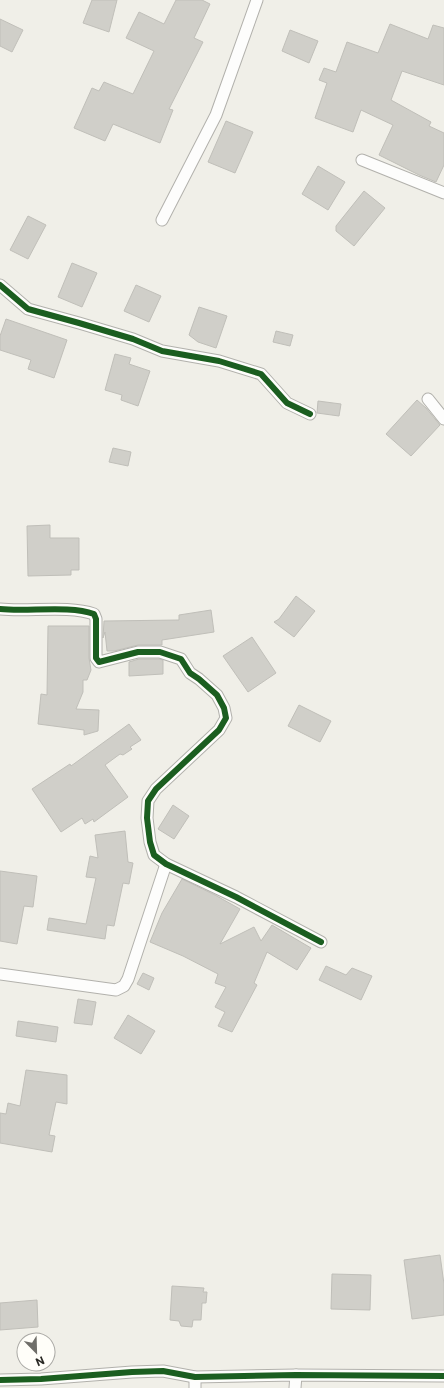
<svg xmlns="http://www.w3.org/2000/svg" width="444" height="1388" viewBox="0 0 444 1388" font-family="Commissioner,sans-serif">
  <rect width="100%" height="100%" fill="#f0efe8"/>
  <g fill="#d0cfc9" stroke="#c0bfb9">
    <polygon points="92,0 117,0 109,32 83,23"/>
    <polygon points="176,0 202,0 210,4 194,38 203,42 169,109 173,110 160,143 113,124 105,141 74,128 92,88 99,91 104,82 133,94 154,51 126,38 139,12 164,24"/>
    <polygon points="0,19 23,30 12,52 0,46"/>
    <polygon points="390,24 428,39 433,25 444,28 444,85 402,71 391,100 431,122 429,126 444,133 444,165 436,182 419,175 379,155 393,125 361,110 353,132 315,118 327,83 319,80 324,68 336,72 347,42 378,53"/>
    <polygon points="290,30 318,41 309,63 282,51"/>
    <polygon points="226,121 253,132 235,173 208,162"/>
    <polygon points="318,166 345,182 328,210 302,194"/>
    <polygon points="364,191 385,208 354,246 336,231 336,226"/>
    <polygon points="28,216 46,225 28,259 10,250"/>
    <polygon points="72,263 97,273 82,307 58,297"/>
    <polygon points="136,285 161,296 149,322 124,311"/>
    <polygon points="199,307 227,316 216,348 198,342 189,335"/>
    <polygon points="6,319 67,340 54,378 28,369 31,360 0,350 0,336"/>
    <polygon points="276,331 293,335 290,346 273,342"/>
    <polygon points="115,354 131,358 129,364 150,371 138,406 121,400 122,395 105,390"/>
    <polygon points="417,400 426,408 440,425 411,456 386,434"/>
    <polygon points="318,401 341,404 339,416 317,413"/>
    <polygon points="113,448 131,452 128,466 109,462"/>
    <polygon points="50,525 50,538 79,538 79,570 71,570 71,575 28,576 27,526"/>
    <polygon points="296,596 315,611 294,637 274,622 279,619"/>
    <polygon points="211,610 214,632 162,640 162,645 138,645 114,651 107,651 105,632 103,638 104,621 179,620 179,615"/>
    <polygon points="48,626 89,626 89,658 91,670 87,680 83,680 83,692 76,709 99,710 98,731 84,735 84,730 38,724 41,694 47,695"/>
    <polygon points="252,637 276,673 248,692 223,656"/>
    <polygon points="139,659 159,659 163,660 163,674 129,676 129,662"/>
    <polygon points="299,705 331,721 320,742 288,726"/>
    <polygon points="129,724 141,740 130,747 132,749 123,755 120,754 105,765 128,797 94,822 93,819 85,824 82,818 61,832 32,789 70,764 71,766"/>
    <polygon points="173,805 189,816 174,839 158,829"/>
    <polygon points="125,831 128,862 133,863 129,884 123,883 114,926 107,925 105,939 47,930 49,918 86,924 96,878 86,877 90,856 98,858 95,835"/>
    <polygon points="0,871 37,876 33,907 24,906 17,944 0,941"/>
    <polygon points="182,879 215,895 240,909 220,944 254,927 261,941 272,925 311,948 297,970 267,952 254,983 257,985 232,1032 218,1026 225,1012 215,1007 226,987 215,983 218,974 183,956 150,942 162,913"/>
    <polygon points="326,966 346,975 352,968 372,976 361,1000 319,980"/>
    <polygon points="143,973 154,978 149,990 137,984"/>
    <polygon points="78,999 96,1002 92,1025 74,1023"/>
    <polygon points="128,1015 155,1031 141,1054 114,1038"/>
    <polygon points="18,1021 58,1027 56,1042 16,1036"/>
    <polygon points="26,1070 67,1075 67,1104 56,1102 49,1135 55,1136 52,1152 0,1143 0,1113 6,1114 8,1103 20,1106"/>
    <polygon points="440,1255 444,1284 444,1315 412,1319 404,1260"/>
    <polygon points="332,1274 371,1275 370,1310 331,1309"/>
    <polygon points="172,1286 204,1288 203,1292 207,1292 206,1303 202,1303 201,1320 193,1320 192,1327 181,1326 179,1321 170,1320"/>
    <polygon points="37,1300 38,1327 0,1330 0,1303"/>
  </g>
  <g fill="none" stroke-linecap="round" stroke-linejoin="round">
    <defs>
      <g id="street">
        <polyline points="362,160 444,193"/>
        <polyline points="162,220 216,115 257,0"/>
        <polyline points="0,285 28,309 79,323 133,339 162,351 219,361 261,374 287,403 310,414"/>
        <polyline points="428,399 444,419"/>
        <path d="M0 609C28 612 69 605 94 614L96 619V658L99 662 138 652H160L181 659 190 673 199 679 217 695 224 708 226 718 219 730 156 789 148 801 147 818 150 842 154 855 166 864 236 897 321 942"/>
        <polyline points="0,974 116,990 124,986 128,979 166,864"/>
        <polyline points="0,1380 41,1379 132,1372 163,1371 195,1377 296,1375 444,1376"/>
        <polyline points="195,1388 195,1377"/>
        <polyline points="295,1388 296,1375"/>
      </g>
    </defs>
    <use href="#street" stroke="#b2b1ac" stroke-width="13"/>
    <use href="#street" stroke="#fdfdfc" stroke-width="11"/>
    <defs>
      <g id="cycleway">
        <polyline points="0,285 28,309 79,323 133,339 162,351 219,361 261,374 287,403 310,414"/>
        <path d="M0 609C28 612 69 605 94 614L96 619V658L99 662 138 652H160L181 659 190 673 199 679 217 695 224 708 226 718 219 730 156 789 148 801 147 818 150 842 154 855 166 864 236 897 321 942"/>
        <polyline points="0,1380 41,1379 132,1372 163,1371 195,1377 296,1375 444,1376"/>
      </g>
    </defs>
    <use href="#cycleway" stroke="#fffef9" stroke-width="8"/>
    <use href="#cycleway" stroke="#1b5e20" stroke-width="6"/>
  </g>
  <g transform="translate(36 1352) rotate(157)"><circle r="19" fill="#fffef9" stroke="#a9a8a4"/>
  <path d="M0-3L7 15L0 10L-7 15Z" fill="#6f6e69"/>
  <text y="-6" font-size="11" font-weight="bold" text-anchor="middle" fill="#292824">N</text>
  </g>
</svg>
